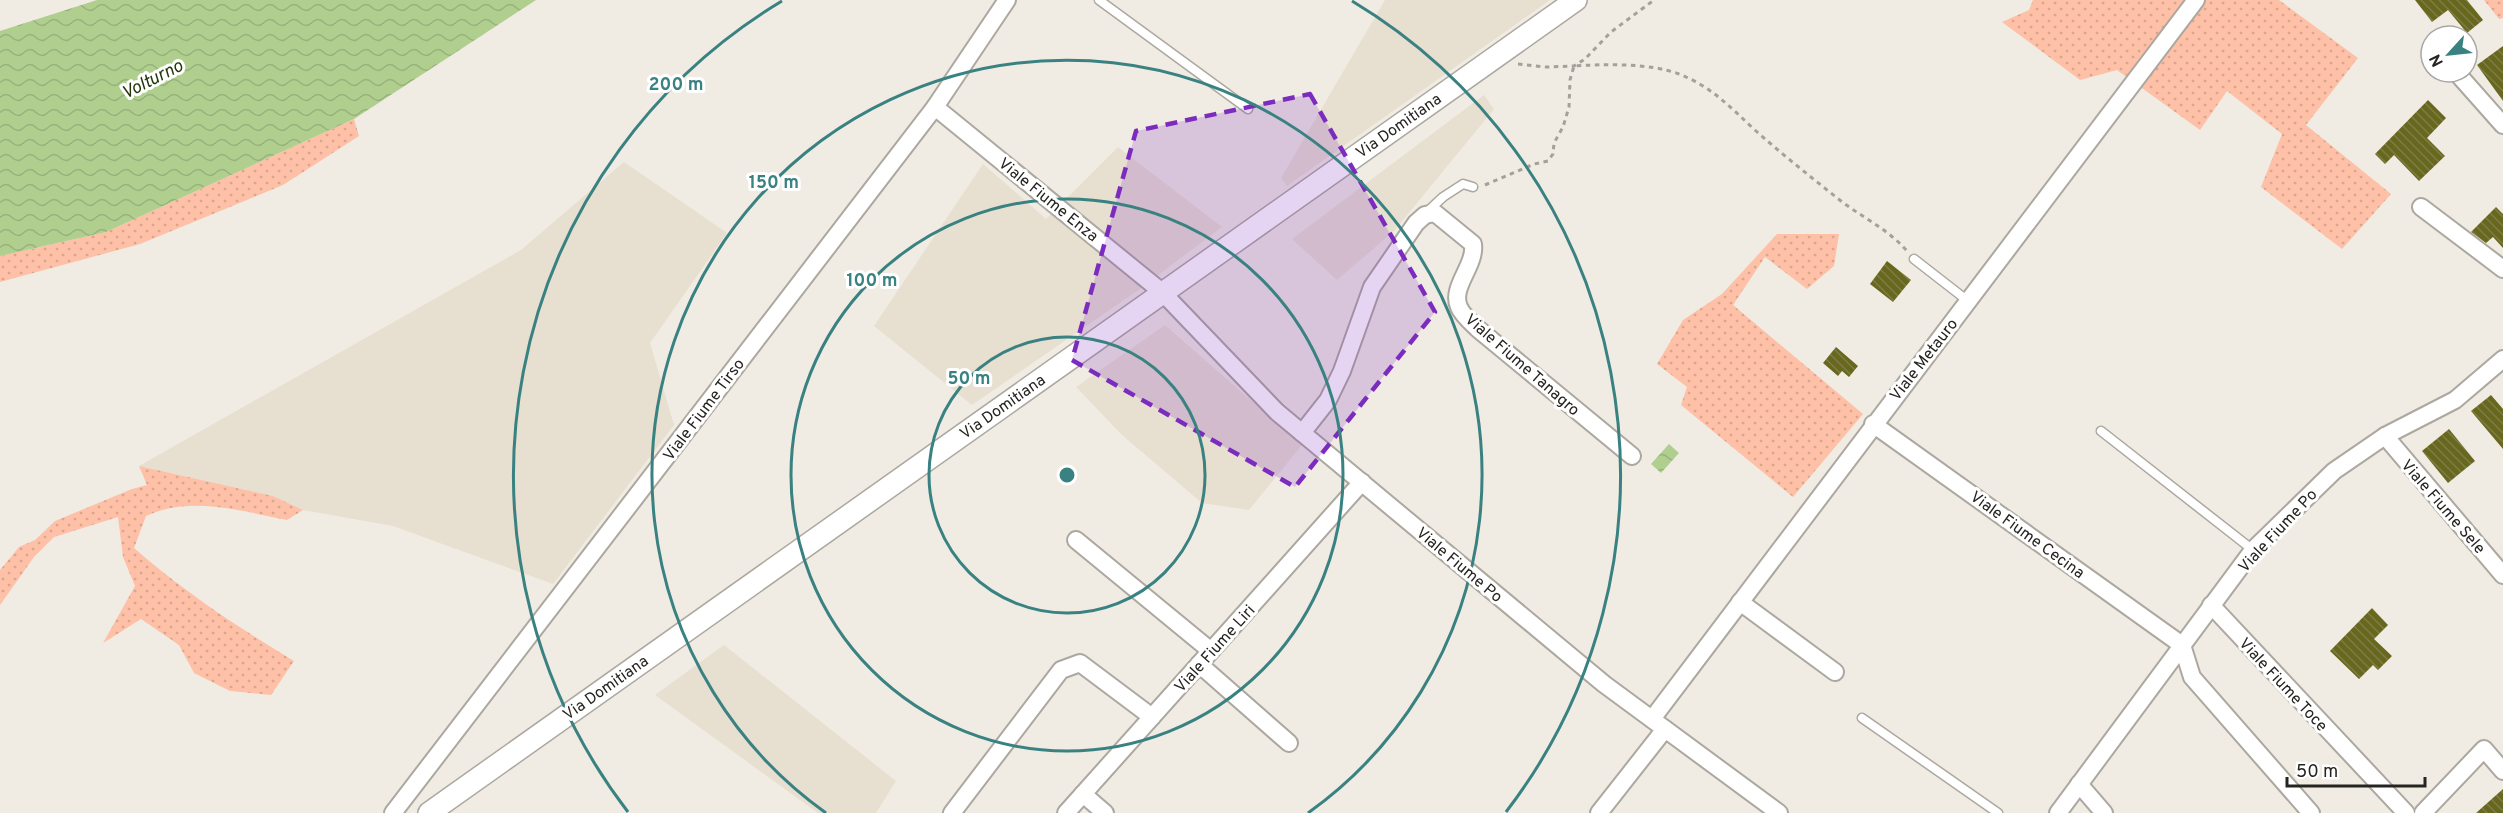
<svg xmlns="http://www.w3.org/2000/svg" width="2503" height="813" viewBox="0 0 2503 813" font-family="Overpass,sans-serif">
  <defs>
    <pattern id="grass-dots" width="8" height="8" patternUnits="userSpaceOnUse" patternTransform="scale(1.5)"><rect width="8" height="8" fill="#fec0a7"/><path d="M2 2h.1M6 6h.1" fill="none" stroke="#daa58f" stroke-width="1.8" stroke-linecap="round"/></pattern>
    <pattern id="water-waves" width="16" height="10" patternUnits="userSpaceOnUse" patternTransform="scale(1.5)"><rect width="16" height="10" fill="#b0cf8f"/><path d="M0 5q4-4 8 0t8 0" fill="none" stroke="#97b27b"/></pattern>
    <pattern id="building-back-hatch" width="6" height="6" patternUnits="userSpaceOnUse" patternTransform="scale(1.5)"><rect width="6" height="6" fill="#68671e"/><path d="M-1 5l2 2M0 0l6 6M5-1l2 2" fill="none" stroke="#7e7c46"/></pattern>
  </defs>
  <rect width="100%" height="100%" fill="#f0ece3"/>
  <g fill="#e7dfd0">
    <polygon points="1385,0 1550,0 1287,186 1281,178"/>
    <polygon points="1484,95 1494,109 1394,231 1337,280 1292,239"/>
    <polygon points="1118,147 1222,227 1140,289 972,405 874,326 983,164 1046,219"/>
    <polygon points="624,162 727,233 650,343 674,425 553,584 393,526 303,510 273,496 139,466 521,250"/>
    <polygon points="1165,325 1302,445 1249,510 1202,503 1122,435 1076,387"/>
    <polygon points="724,645 896,781 876,813 818,813 655,695"/>
  </g>
  <g fill="url(#grass-dots)">
    <polygon points="2033,0 2279,0 2358,58 2306,125 2391,194 2342,249 2261,187 2282,134 2227,91 2200,130 2117,70 2080,80 2002,22 2029,10"/>
    <polygon points="2484,0 2503,0 2503,18 2499,19"/>
    <polygon points="354,119 359,136 283,185 140,244 0,282 0,256 106,232"/>
    <polygon points="1777,234 1839,234 1834,266 1807,289 1765,257 1733,305 1863,414 1793,497 1681,405 1687,387 1657,364 1683,320 1722,294"/>
    <path d="M139 466 273 496 303 510 287 520C240 511 191 495 146 516L134 548C183 591 239 628 294 661L271 695 230 691 194 673 179 645 141 619 103 643 135 586 123 557 118 517 54 537 34 557 0 605V570L19 547 35 540 55 521 132 489 147 485Z"/>
  </g>
  <g fill="url(#water-waves)">
    <polygon points="97,0 536,0 354,119 106,232 0,256 0,31"/>
    <polygon points="1669,444 1679,453 1661,473 1651,464"/>
  </g>
  <g fill="url(#building-back-hatch)">
    <polygon points="2415,0 2467,0 2483,20 2467,33 2448,10 2432,22"/>
    <polygon points="2503,46 2503,101 2477,65"/>
    <polygon points="2428,100 2446,118 2427,138 2445,156 2419,181 2394,155 2385,164 2375,154"/>
    <polygon points="2496,207 2503,214 2503,248 2493,237 2486,243 2471,232"/>
    <polygon points="1887,261 1911,280 1893,302 1870,284"/>
    <polygon points="1836,347 1858,366 1849,377 1842,371 1838,376 1823,363"/>
    <polygon points="2491,395 2503,409 2503,449 2471,411"/>
    <polygon points="2449,429 2475,461 2448,483 2422,451"/>
    <polygon points="2372,608 2388,625 2374,639 2392,656 2378,670 2373,665 2359,679 2330,651"/>
    <polygon points="2503,789 2503,813 2476,813"/>
  </g>
  <g fill="none" stroke-linecap="round" stroke-linejoin="round">
    <defs>
      <g id="service">
        <polyline points="1099,0 1248,109"/>
        <polyline points="1427,212 1443,197 1463,184 1473,187"/>
        <polyline points="1914,259 1968,301"/>
        <polyline points="2101,431 2253,550"/>
        <polyline points="1862,718 1998,813"/>
      </g>
      <g id="minor">
        <polyline points="2456,72 2503,125"/>
        <polyline points="935,107 1162,292 1277,412 1604,684 1779,813"/>
        <polyline points="2421,207 2503,269"/>
        <polyline points="1873,424 2182,645 2192,677 2311,813"/>
        <path d="M1302 433 1328 400 1342 371 1372 287 1416 223 1425 215 1435 213 1473 244C1476 266 1450 287 1459 307 1462 315 1472 323 1478 329L1632 456"/>
        <polyline points="2385,436 2503,575"/>
        <polyline points="1076,540 1211,651"/>
        <polyline points="1740,602 1835,672"/>
        <polyline points="2211,605 2406,813"/>
        <polyline points="1199,664 1289,743"/>
        <polyline points="1652,719 2196,0"/>
        <polyline points="2079,784 2104,813"/>
        <polyline points="1083,794 1105,813"/>
        <polyline points="393,813 935,107 1007,0"/>
        <polyline points="952,813 1061,670 1080,663 1152,717"/>
        <polyline points="1066,813 1362,482"/>
        <polyline points="1599,813 1665,729"/>
        <polyline points="2058,813 2253,550 2334,471 2385,436 2455,400 2503,359"/>
        <polyline points="2423,813 2484,749 2503,771"/>
      </g>
      <polyline id="tertiary" points="429,813 1576,0"/>
    </defs>
    <use href="#service" stroke="#aca8a0" stroke-width="11"/>
    <use href="#minor" stroke="#aca8a0" stroke-width="20"/>
    <use href="#tertiary" stroke="#aca8a0" stroke-width="24"/>
    <g stroke="#a4a19a" stroke-width="3" stroke-dasharray="4.5 4.5" stroke-linecap="butt">
      <polyline points="1518,64 1546,67 1574,66 1585,59 1611,32 1654,0"/>
      <path d="M1485 185 1534 164 1548 161 1553 154 1554 143 1563 127 1569 107 1570 80 1574 66C1605 64 1650 63 1679 74 1712 87 1730 107 1756 131 1783 155 1812 178 1841 201 1863 218 1888 229 1907 251"/>
    </g>
    <use href="#service" stroke="#fff" stroke-width="8"/>
    <use href="#minor" stroke="#fff" stroke-width="16"/>
    <use href="#tertiary" stroke="#fff" stroke-width="21"/>
  </g>
  <path fill="#7b2cbf" fill-opacity="0.2" stroke="#7b2cbf" stroke-width="4.5" stroke-dasharray="12 8" stroke-linejoin="round" d="M1310 94 1435 312 1295 487 1072 360 1136 131Z"/>
  <g fill="none" stroke="#398281" stroke-width="3">
    <circle cx="1067" cy="475" r="138"/>
    <circle cx="1067" cy="475" r="276"/>
    <path d="M826 813A415 415 0 1 1 1308 813"/>
    <path d="M628 812A553 553 0 0 1 782 1M1352 1A553 553 0 0 1 1506 812"/>
  </g>
  <g text-anchor="middle" stroke-width="6" stroke-linejoin="round" paint-order="stroke">
    <g font-size="16" fill="#252421" stroke="#fff">
      <text transform="translate(1398 125) rotate(-35)" y="6">Via Domitiana</text>
      <text transform="translate(1049 199) rotate(39)" y="6">Viale Fiume Enza</text>
      <text transform="translate(1923 359) rotate(-52)" y="6">Viale Metauro</text>
      <text transform="translate(1523 364) rotate(41)" y="6">Viale Fiume Tanagro</text>
      <text transform="translate(1002 406) rotate(-35)" y="6">Via Domitiana</text>
      <text transform="translate(703 409) rotate(-53)" y="6">Viale Fiume Tirso</text>
      <text transform="translate(2444 506) rotate(49)" y="6">Viale Fiume Sele</text>
      <text transform="translate(2277 530) rotate(-47)" y="6">Viale Fiume Po</text>
      <text transform="translate(2028 534) rotate(36)" y="6">Viale Fiume Cecina</text>
      <text transform="translate(1460 564) rotate(40)" y="6">Viale Fiume Po</text>
      <text transform="translate(1214 648) rotate(-48)" y="6">Viale Fiume Liri</text>
      <text transform="translate(2284 684) rotate(47)" y="6">Viale Fiume Toce</text>
      <text transform="translate(605 687) rotate(-35)" y="6">Via Domitiana</text>
    </g>
    <g font-size="18" font-style="italic" fill="#223607" stroke="#fff">
      <text transform="translate(152 79) rotate(-27)" y="6">Volturno</text>
    </g>
  </g>
  <circle cx="1067" cy="475" r="9" fill="#398281" stroke="#fff" stroke-width="3"/>
  <g font-size="18" text-anchor="middle" font-weight="bold" fill="#398281" stroke="#fff" stroke-width="6" stroke-linejoin="round" paint-order="stroke">
    <text x="676" y="90">200 m</text>
    <text x="774" y="188">150 m</text>
    <text x="872" y="286">100 m</text>
    <text x="969" y="384">50 m</text>
  </g>
  <g transform="translate(2449 54) rotate(243)"><circle r="28" fill="#ffffff" stroke="#a8a7a6" stroke-width="1.5"/>
  <path d="M0-4.5L10 22L0 15L-10 22Z" fill="#398281"/>
  <text y="-9" font-size="16" font-weight="bold" text-anchor="middle" fill="#252421">N</text>
  </g>
  <path d="M2287 777v9h138v-9" fill="none" stroke="#252421" stroke-width="3"/>
  <text x="2296" y="777" font-size="18" fill="#252421" stroke="#ffffff" stroke-width="4.5" paint-order="stroke">50 m</text>
</svg>
